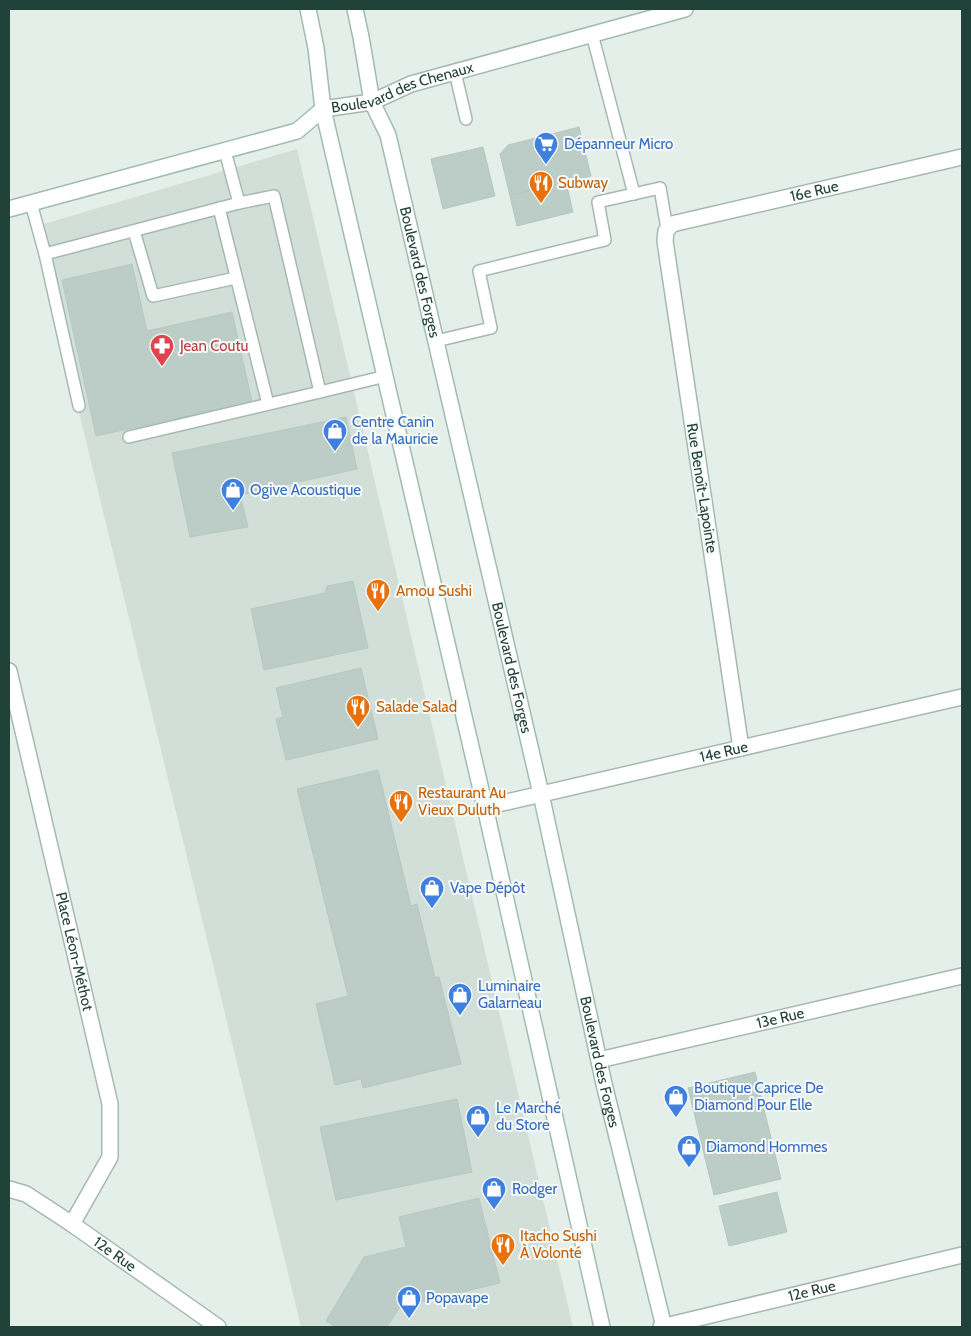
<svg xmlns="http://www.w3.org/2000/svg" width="971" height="1336" viewBox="0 0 971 1336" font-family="Cabin,sans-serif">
  <rect width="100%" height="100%" fill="#e4efea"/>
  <polygon fill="#d2dfd9" points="297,149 573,1327 301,1327 34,227"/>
  <g fill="#bbcdc6" stroke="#b5c9c1">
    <polygon points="579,127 591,176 510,196 500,154 508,145"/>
    <polygon points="483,147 495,196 443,209 431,159"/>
    <polygon points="566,182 573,212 517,226 510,196"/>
    <polygon points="132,264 147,331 232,312 252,402 96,436 62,280"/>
    <polygon points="346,417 357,469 240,495 248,527 190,537 172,453"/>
    <polygon points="353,581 368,648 264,670 251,609 325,593 327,586"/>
    <polygon points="361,668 378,739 286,760 276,719 283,717 276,688"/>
    <polygon points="378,770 411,906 417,904 435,977 439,977 461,1064 363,1088 361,1079 335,1085 316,1004 348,996 297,789"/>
    <polygon points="755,1072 781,1179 714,1195 688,1088"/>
    <polygon points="457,1099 472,1172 336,1200 320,1127"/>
    <polygon points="777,1192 787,1232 729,1246 719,1206"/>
    <polygon points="479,1198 500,1283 400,1307 387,1327 336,1327 326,1321 364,1257 406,1247 399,1217"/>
  </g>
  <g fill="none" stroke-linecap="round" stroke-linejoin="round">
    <defs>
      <g id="lane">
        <polyline points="592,34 634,194"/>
        <polyline points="455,72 466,119"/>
        <polyline points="31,203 45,254 239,203 225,151"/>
        <polyline points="239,203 274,196 320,392 386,376"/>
        <polyline points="219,208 268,404"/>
        <polyline points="134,231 153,296 236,278"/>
        <polyline points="45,254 79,406"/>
        <polyline points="436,341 491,328 479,271 605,240 598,202 660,188 667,229"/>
        <polyline points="129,437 320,392"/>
      </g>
      <g id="street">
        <path id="s1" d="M9 671 110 1104V1157L72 1224"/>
        <path id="s2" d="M741 748 665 241 666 231 672 224 962 157"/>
        <path id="s3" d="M485 807 962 697"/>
        <path id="s4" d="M599 1060 962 976"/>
        <path id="s5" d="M9 1189 26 1194 72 1224 218 1327"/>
        <path id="s6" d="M661 1327 962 1255"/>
      </g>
      <g id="secondary">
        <polyline points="308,9 316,48 323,109 485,807 602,1327"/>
        <path id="s7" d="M355 9 361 37 372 102 388 135 541 794 604 1084 664 1327"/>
        <path id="s8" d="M9 209 297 131 323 109 372 102 411 84 685 9"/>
      </g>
    </defs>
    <use href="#lane" stroke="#a6b8b1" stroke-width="14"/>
    <use href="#street" stroke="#a6b8b1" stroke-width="18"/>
    <use href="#secondary" stroke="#a1bbb2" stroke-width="18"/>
    <use href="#lane" stroke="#fff" stroke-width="11"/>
    <use href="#street" stroke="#fff" stroke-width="15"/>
    <use href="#secondary" stroke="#fff" stroke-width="15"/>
  </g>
  <defs>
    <symbol id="supermarket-pin" viewBox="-11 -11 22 30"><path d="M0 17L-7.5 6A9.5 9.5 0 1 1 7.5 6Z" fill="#3f7fe0" stroke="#f5faf8"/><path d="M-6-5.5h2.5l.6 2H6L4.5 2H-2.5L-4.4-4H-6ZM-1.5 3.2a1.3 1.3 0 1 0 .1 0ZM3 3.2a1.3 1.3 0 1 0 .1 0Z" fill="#fff"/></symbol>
    <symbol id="restaurant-pin" viewBox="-11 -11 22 30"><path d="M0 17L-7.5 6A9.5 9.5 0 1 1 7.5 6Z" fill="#e8710a" stroke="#f5faf8"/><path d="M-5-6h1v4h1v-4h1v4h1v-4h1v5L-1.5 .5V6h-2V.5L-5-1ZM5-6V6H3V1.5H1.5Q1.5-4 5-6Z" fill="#fff"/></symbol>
    <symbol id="pharmacy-pin" viewBox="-11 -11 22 30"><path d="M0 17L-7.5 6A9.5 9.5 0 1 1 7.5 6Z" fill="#e0444e" stroke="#f5faf8"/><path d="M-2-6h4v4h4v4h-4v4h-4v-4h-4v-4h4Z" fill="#fff"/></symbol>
    <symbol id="shop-pin" viewBox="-11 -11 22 30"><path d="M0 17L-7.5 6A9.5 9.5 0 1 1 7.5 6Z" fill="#3f7fe0" stroke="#f5faf8"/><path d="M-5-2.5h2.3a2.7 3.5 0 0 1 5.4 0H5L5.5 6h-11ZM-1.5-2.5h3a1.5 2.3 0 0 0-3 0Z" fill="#fff"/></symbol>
  </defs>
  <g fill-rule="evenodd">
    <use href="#supermarket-pin" x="532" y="130" width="28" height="38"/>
    <use href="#restaurant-pin" x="527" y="169" width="28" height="38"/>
    <use href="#pharmacy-pin" x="148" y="332" width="28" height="38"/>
    <use href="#shop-pin" x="321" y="417" width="28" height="38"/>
    <use href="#shop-pin" x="219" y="476" width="28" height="38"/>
    <use href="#restaurant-pin" x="364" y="577" width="28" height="38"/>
    <use href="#restaurant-pin" x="344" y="693" width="28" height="38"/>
    <use href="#restaurant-pin" x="387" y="788" width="28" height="38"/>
    <use href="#shop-pin" x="418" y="874" width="28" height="38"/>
    <use href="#shop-pin" x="446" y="981" width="28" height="38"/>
    <use href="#shop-pin" x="662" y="1083" width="28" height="38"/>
    <use href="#shop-pin" x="464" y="1103" width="28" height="38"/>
    <use href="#shop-pin" x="675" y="1133" width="28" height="38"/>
    <use href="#shop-pin" x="480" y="1175" width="28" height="38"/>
    <use href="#restaurant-pin" x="489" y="1231" width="28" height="38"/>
    <use href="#shop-pin" x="395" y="1284" width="28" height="38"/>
  </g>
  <g text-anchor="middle" stroke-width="4" stroke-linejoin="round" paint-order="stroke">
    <g font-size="15" fill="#214239" stroke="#f5faf8">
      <text dy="5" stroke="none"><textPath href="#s8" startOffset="415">Boulevard des Chenaux</textPath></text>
      <text dy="5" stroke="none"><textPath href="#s2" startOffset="678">16e Rue</textPath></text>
      <text dy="5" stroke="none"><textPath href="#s7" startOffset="272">Boulevard des Forges</textPath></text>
      <text transform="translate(702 488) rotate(81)" y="5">Rue Benoît-Lapointe</text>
      <text dy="5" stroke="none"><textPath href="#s7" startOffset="678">Boulevard des Forges</textPath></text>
      <text dy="5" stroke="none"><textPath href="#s3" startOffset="245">14e Rue</textPath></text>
      <text dy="5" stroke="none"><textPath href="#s1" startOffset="288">Place Léon-Méthot</textPath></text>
      <text dy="5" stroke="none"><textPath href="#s4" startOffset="186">13e Rue</textPath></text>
      <text dy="5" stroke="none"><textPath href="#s7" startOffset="1082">Boulevard des Forges</textPath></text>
      <text dy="5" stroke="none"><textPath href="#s5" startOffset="125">12e Rue</textPath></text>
      <text dy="5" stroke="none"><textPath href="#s6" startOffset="155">12e Rue</textPath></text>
    </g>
    <g font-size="15" fill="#366cbe" stroke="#f5faf8" text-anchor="start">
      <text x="564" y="149">Dépanneur Micro</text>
      <text x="352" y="427">Centre Canin<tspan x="352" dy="17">de la Mauricie</tspan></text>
      <text x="250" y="495">Ogive Acoustique</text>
      <text x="450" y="893">Vape Dépôt</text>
      <text x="478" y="991">Luminaire<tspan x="478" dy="17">Galarneau</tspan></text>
      <text x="694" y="1093">Boutique Caprice De<tspan x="694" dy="17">Diamond Pour Elle</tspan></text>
      <text x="496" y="1113">Le Marché<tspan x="496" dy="17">du Store</tspan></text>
      <text x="706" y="1152">Diamond Hommes</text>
      <text x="512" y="1194">Rodger</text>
      <text x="426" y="1303">Popavape</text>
    </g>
    <g font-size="15" fill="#c56008" stroke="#f5faf8" text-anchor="start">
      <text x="558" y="188">Subway</text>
      <text x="396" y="596">Amou Sushi</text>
      <text x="376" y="712">Salade Salad</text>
      <text x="418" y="798">Restaurant Au<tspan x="418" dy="17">Vieux Duluth</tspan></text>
      <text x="520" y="1241">Itacho Sushi<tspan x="520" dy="17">À Volonté</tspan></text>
    </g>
    <g font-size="15" fill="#be3a42" stroke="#f5faf8" text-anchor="start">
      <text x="180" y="351">Jean Coutu</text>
    </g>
  </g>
  <rect width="971" height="1336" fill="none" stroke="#214239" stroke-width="20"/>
</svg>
